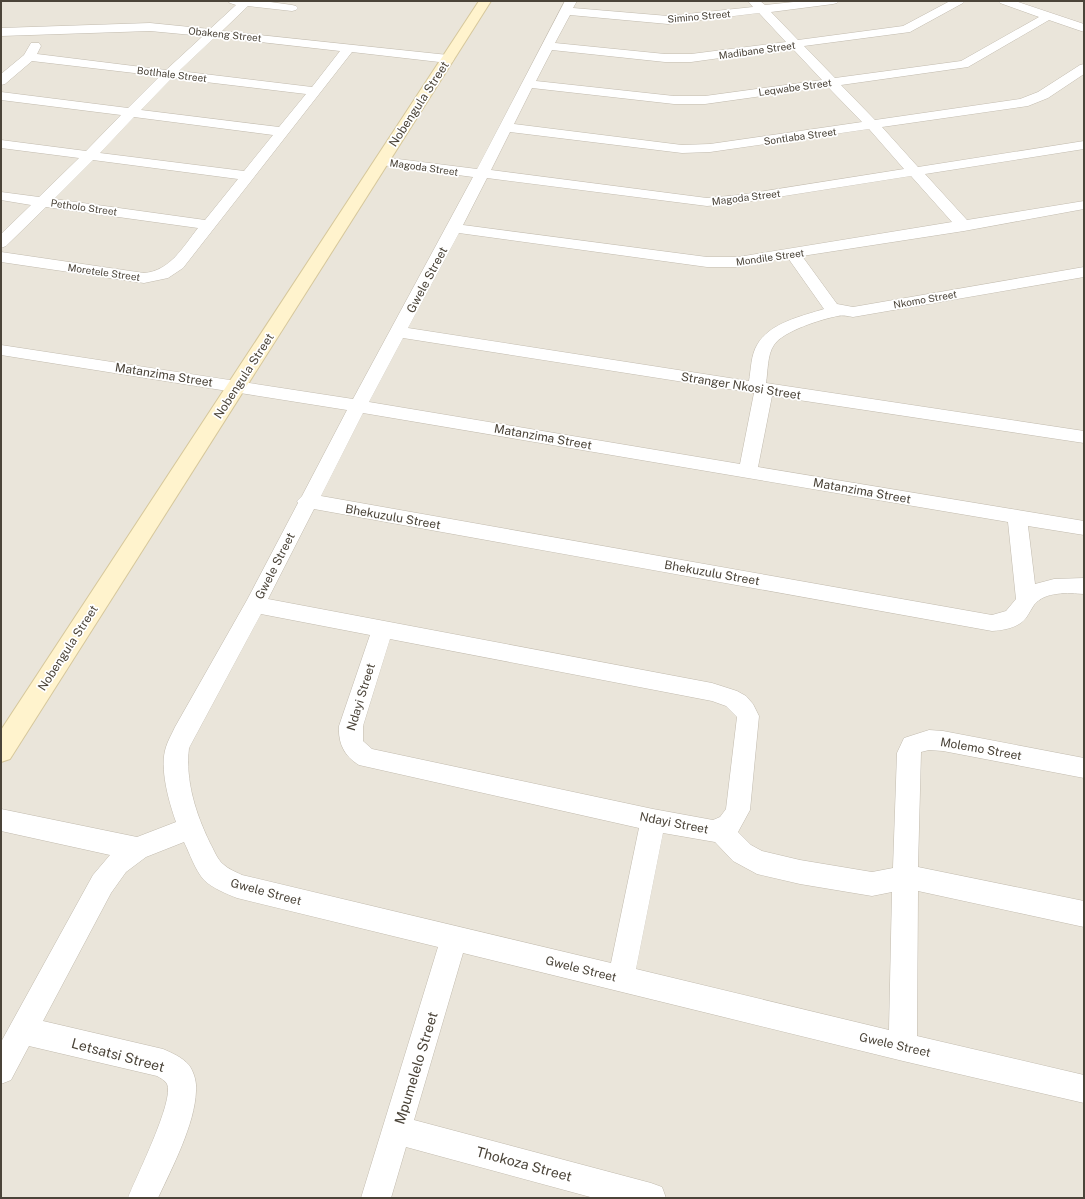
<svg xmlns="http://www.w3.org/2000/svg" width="1085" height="1199" viewBox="0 0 1085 1199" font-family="'Public Sans',sans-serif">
  <rect width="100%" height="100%" fill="#f6f3ec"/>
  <rect fill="#eae5da" x="1" y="1" width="1083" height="1197"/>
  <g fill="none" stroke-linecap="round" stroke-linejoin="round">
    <defs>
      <g id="street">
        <path d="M228 1H263L292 5 296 6 298 8 296 10 292 11 248 6 222 31 448 55 452 56 454 59 452 62 448 63 352 52 183 268 168 278 144 283 1 262V252L144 273C170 271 183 247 198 228L46 207 6 246 1 248V234L31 205 1 200V192L39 197 79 158 1 148V140L86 151 121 115 1 100V92L128 108 160 76 32 61 5 84 1 85V74L24 55 31 43H39L41 46 37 54 166 70 203 36 150 31 1 36V28L150 23 210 29 236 5 230 3ZM215 37 340 51 312 87 179 71ZM172 78 306 94 279 127 141 110ZM134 117 273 135 244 171 100 153ZM93 160 238 179 205 220 54 199Z"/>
        <path d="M565 1H577L573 8 668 16 753 7 748 1H760L765 5 803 1H839L837 3 833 4 771 12 798 40 903 26 950 1H965L963 3 910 32 804 46 835 78 961 61 1039 17 1000 3 998 1H1015L1084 24V32L1049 20 968 67 841 85 875 120 1020 99 1038 92 1080 65 1084 64V74L1048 98 1028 106 882 127 918 167 1084 141V149L925 174 967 220 1084 201V209L964 231 802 256 837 304 853 307 1084 267V277L853 317C848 316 842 315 838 316 822 319 783 331 774 345 767 355 768 372 766 383L1084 431V443L772 396 758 467 1084 521V535L1028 526 1035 584 1054 579 1084 578V594C1068 593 1045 591 1034 605 1031 609 1029 614 1026 618 1018 628 1004 630 992 631L314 509 268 599 712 683 737 691 746 696 753 704 759 716 750 810 738 832 751 845 762 851 800 860 872 872 893 868 897 753 904 738 929 730 943 731 1084 758V778L943 751 929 750 921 752 918 867 1084 901V927L918 891 917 1036 1084 1075V1103L903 1061 463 953 414 1120 651 1183 662 1187 666 1198H594L406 1147 391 1198H361L438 947 237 898C227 894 212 888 204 880 195 870 190 854 184 842L146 857 126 872 111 893 43 1021 163 1049C172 1053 182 1057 189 1065 194 1072 197 1083 196 1091 195 1124 172 1168 158 1198H128C135 1179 175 1100 167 1084 165 1080 160 1078 157 1076L29 1046 11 1080 1 1084V1042L93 875 110 855 1 831V809L137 837 176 822C169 802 159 768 166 747 168 740 172 734 175 727L247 600 298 503 297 501 302 496 347 410 1 355V345L353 399 473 177 382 165 377 164 375 161 377 158 382 157 477 169ZM759 13 786 42 691 54H665L555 43 570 15 668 24ZM792 48 822 80 705 96H674L536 81 552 50 665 62H691ZM828 87 862 122 710 144 682 145 514 124 532 88 674 104H705ZM869 129 904 169 739 195 707 198 491 170 510 132 682 153 710 152ZM911 176 952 222 738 257H707L463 225 487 178 707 206 739 203ZM459 233 707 267H738L788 258 824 309C802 316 769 323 757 345 751 355 751 369 749 381L408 328ZM403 338 754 393 740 464 369 402ZM363 413 1008 522 1016 599 1006 611 992 615 321 496ZM261 614 370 635 339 726C338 743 344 756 359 765L639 828 611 963 242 875C236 872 228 869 223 864 217 859 214 850 210 843 196 814 185 781 189 748ZM390 639 712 701 726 706 737 717 726 809 720 817 713 820 653 809 372 749 363 741V726ZM663 833 715 842 733 861 757 874 800 884 872 896 892 892 889 1030 636 969Z"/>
      </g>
      <polygon id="secondary" points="479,1 491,1 10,759 1,762 1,730"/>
    </defs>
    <use href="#street" stroke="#c2bbae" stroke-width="1"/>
    <use href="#secondary" stroke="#d6c79b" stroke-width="2"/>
    <use href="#street" fill="#fff" fill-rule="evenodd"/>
    <use href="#secondary" fill="#fff3cd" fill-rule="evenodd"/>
  </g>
  <g text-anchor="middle" stroke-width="3.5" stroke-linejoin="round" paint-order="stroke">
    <g font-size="10" fill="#4b4439" stroke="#fff">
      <text transform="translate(699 16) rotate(-5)" y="4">Simino Street</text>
      <text transform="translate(225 34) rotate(6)" y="4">Obakeng Street</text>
      <text transform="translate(757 50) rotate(-8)" y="4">Madibane Street</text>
      <text transform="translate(172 74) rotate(7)" y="4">Botlhale Street</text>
      <text transform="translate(795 87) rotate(-8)" y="4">Leqwabe Street</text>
      <text transform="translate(800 136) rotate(-8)" y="4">Sontlaba Street</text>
      <text transform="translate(424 167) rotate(8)" y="4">Magoda Street</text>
      <text transform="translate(746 197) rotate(-7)" y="4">Magoda Street</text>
      <text transform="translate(84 207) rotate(8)" y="4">Petholo Street</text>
      <text transform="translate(770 257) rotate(-8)" y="4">Mondile Street</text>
      <text transform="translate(104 272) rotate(8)" y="4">Moretele Street</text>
      <text transform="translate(925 299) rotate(-10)" y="4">Nkomo Street</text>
    </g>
    <g font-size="12" fill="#4b4439" stroke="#fff">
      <text transform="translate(419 104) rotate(-57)" y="4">Nobengula Street</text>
      <text transform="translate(427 280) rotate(-62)" y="4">Gwele Street</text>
      <text transform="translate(164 375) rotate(9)" y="4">Matanzima Street</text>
      <text transform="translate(244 376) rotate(-57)" y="4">Nobengula Street</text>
      <text transform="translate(741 386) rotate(9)" y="4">Stranger Nkosi Street</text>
      <text transform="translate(543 437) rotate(10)" y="4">Matanzima Street</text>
      <text transform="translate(862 491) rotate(10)" y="4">Matanzima Street</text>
      <text transform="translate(393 517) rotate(10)" y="4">Bhekuzulu Street</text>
      <text transform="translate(275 566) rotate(-63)" y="4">Gwele Street</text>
      <text transform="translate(712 573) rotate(10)" y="4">Bhekuzulu Street</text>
      <text transform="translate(68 648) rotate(-57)" y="4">Nobengula Street</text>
      <text transform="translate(361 697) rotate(-73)" y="4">Ndayi Street</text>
      <text transform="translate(981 749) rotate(10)" y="4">Molemo Street</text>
      <text transform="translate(674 823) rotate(11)" y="4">Ndayi Street</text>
      <text transform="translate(266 892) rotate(15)" y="4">Gwele Street</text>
      <text transform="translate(581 969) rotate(14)" y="4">Gwele Street</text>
      <text transform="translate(895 1045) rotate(13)" y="4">Gwele Street</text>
    </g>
    <g font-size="14" fill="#4b4439" stroke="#fff">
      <text transform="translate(118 1055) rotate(15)" y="5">Letsatsi Street</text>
      <text transform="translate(416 1068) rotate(-73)" y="5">Mpumelelo Street</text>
      <text transform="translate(524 1164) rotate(15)" y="5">Thokoza Street</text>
    </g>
  </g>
  <rect width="1085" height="1199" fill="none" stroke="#4b4439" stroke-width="4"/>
</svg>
